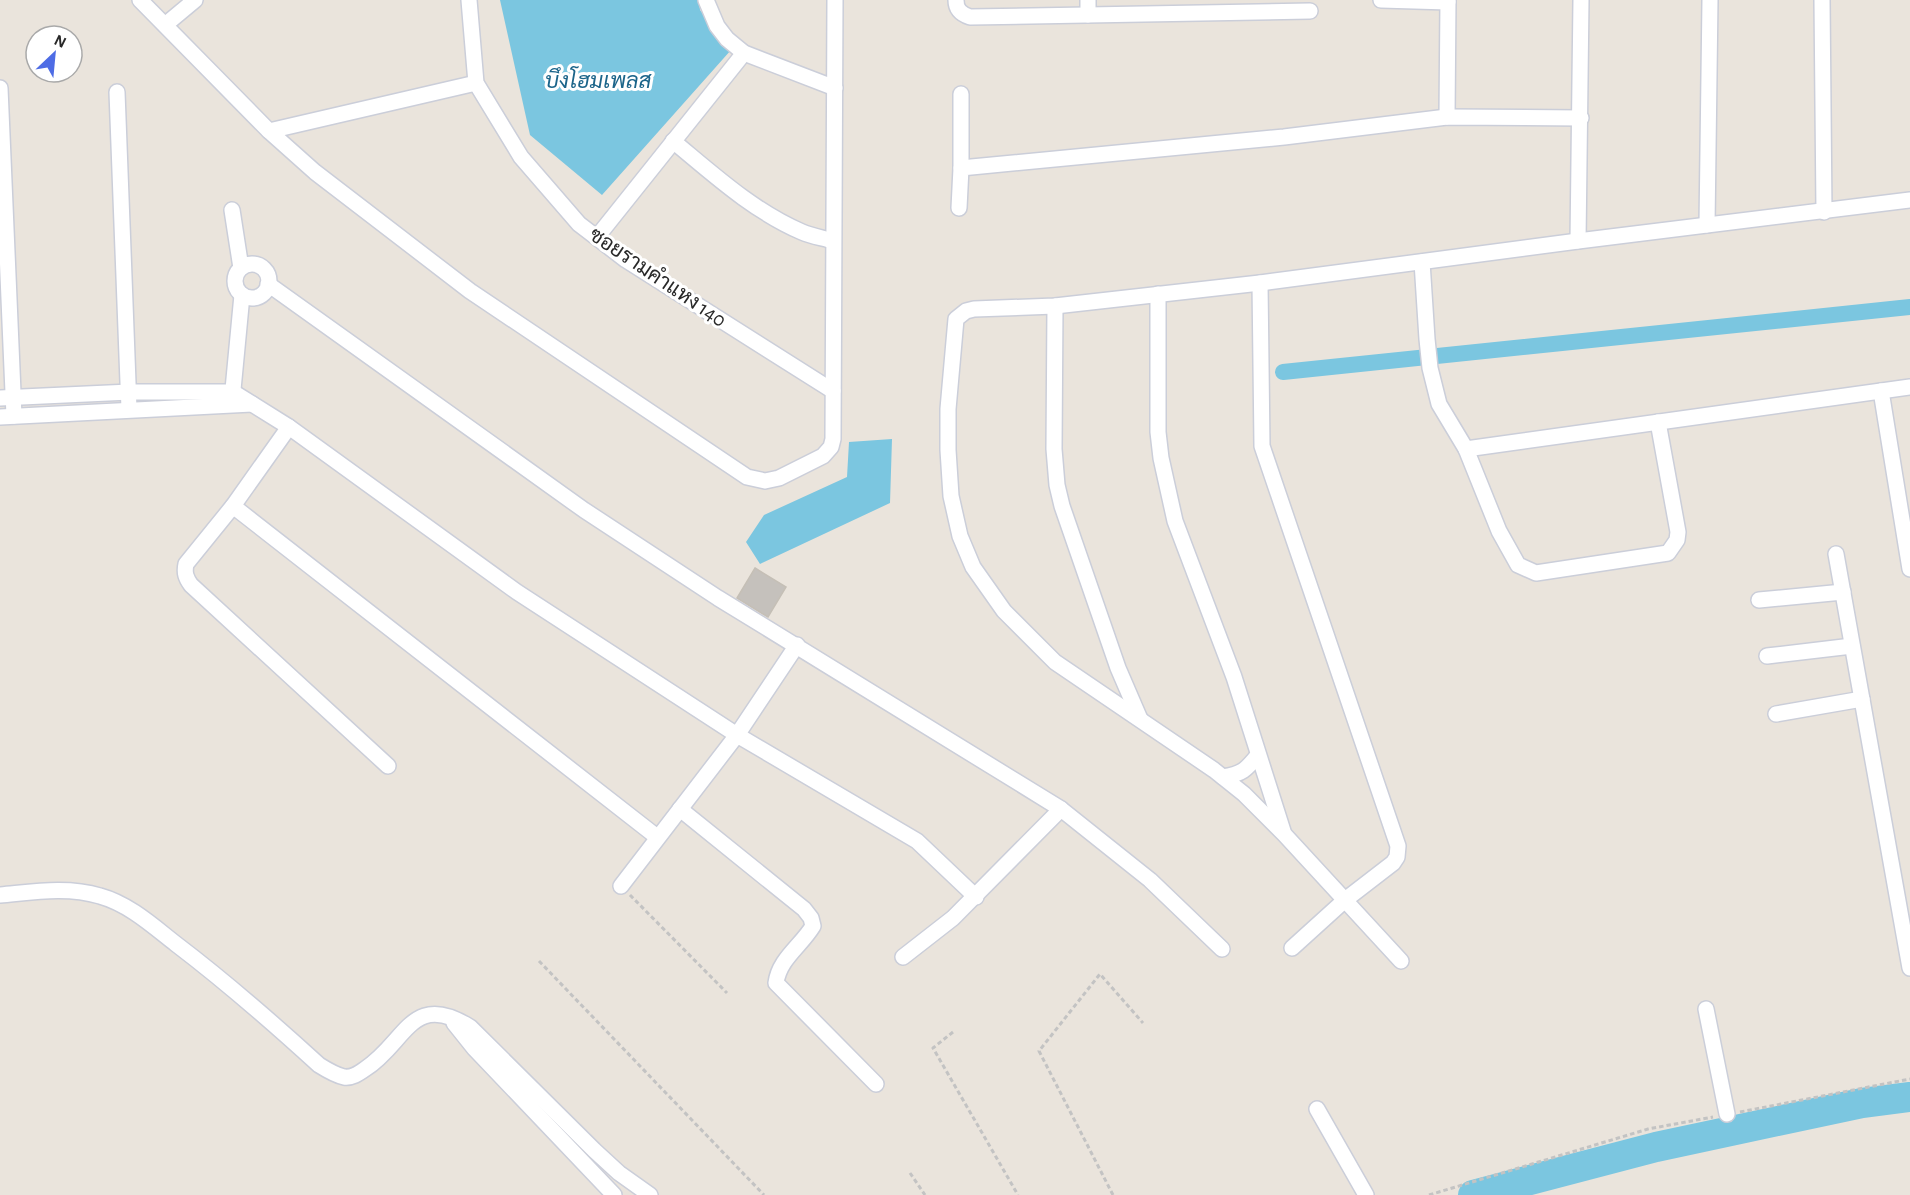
<svg xmlns="http://www.w3.org/2000/svg" width="1910" height="1195" viewBox="0 0 1910 1195" font-family="'Alegreya Sans',Sarabun,sans-serif">
  <rect width="100%" height="100%" fill="#eae4dc"/>
  <g fill="#7bc6e0">
    <polygon points="500,0 699,0 700,10 731,50 602,195 530,135"/>
    <polygon points="892,439 890,503 760,564 746,542 764,515 847,477 849,442"/>
  </g>
  <g fill="none" stroke-linecap="round" stroke-linejoin="round">
    <polyline stroke="#7bc6e0" stroke-width="16" points="1283,372 1910,307"/>
    <polyline stroke="#7bc6e0" stroke-width="30" points="1473,1195 1656,1147 1862,1103 1910,1097"/>
  </g>
  <polygon fill="#c5c1bc" stroke="#c5bfb6" stroke-width="1.5" points="755,568 786,587 768,617 737,598"/>
  <g fill="none" stroke-linecap="round" stroke-linejoin="round">
    <defs>
      <g id="street">
        <polyline points="140,0 269,131 315,172 470,291 747,477 765,481 779,478 823,456 831,447 833,439 835,0"/>
        <polyline points="469,0 476,83 521,157 579,224 626,260 833,391"/>
        <polyline points="706,0 717,26 727,39 744,53 835,88"/>
        <path d="M956 0C956 10 961 14 970 17L1310 11"/>
        <polyline points="1381,0 1448,2"/>
        <polyline points="1822,0 1824,212"/>
        <polyline points="1088,15 1088,0"/>
        <polyline points="165,25 195,0"/>
        <polyline points="0,88 14,416"/>
        <polyline points="117,92 129,409"/>
        <polyline points="1447,117 1448,0"/>
        <polyline points="269,131 476,83"/>
        <path d="M673 141C713 174 753 211 802 232 811 236 823 238 833 241"/>
        <polyline points="961,168 961,94"/>
        <polyline points="959,208 961,168 1284,137 1447,117 1581,118"/>
        <polyline points="232,210 241,268"/>
        <polyline points="1707,225 1710,0"/>
        <polyline points="597,237 744,53"/>
        <polyline points="1578,241 1581,0"/>
        <polyline points="1422,262 1427,339 1430,368 1439,404 1466,449 1499,531 1518,565 1536,573 1668,553 1677,540 1678,532 1658,422"/>
        <circle cx="252" cy="281" r="17"/>
        <polyline points="1260,283 1262,446 1398,846 1397,857 1393,863 1345,900 1292,948"/>
        <polyline points="268,284 584,510 718,598 1061,809 1150,880 1222,949"/>
        <polyline points="1158,294 1158,432 1161,458 1175,521 1234,677 1283,831"/>
        <polyline points="1055,306 1054,449 1057,485 1062,506 1118,668 1140,719"/>
        <polyline points="1881,391 1910,569"/>
        <polyline points="0,398 130,392 233,392 289,427 517,592 737,735 917,841 976,897"/>
        <polyline points="232,400 242,295"/>
        <polyline points="0,417 252,404"/>
        <path d="M289 427 233 506 186 564C184 573 186 578 191 585L388 766"/>
        <polyline points="1466,449 1910,387"/>
        <polyline points="233,506 657,837"/>
        <polyline points="1836,554 1910,968"/>
        <polyline points="1759,600 1843,592"/>
        <polyline points="1767,656 1852,646"/>
        <polyline points="1776,714 1862,699"/>
        <path d="M1223 777C1242 774 1246 770 1258 755"/>
        <path d="M680 809 804 909 811 918 813 926C801 946 779 959 776 983L876 1084"/>
        <polyline points="621,886 737,735 797,645"/>
        <path d="M0 895C33 892 67 886 100 896 129 904 153 926 176 944 226 982 273 1023 319 1065 327 1070 335 1075 344 1077 352 1078 358 1074 365 1069 406 1043 411 990 470 1027L594 1150 619 1173 650 1195"/>
        <polyline points="903,957 953,918 1061,809"/>
        <polyline points="1401,961 1284,834 1244,794 1214,770 1055,662 1004,611 973,567 960,536 951,496 948,450 948,409 956,319 966,311 974,309 1055,306 1260,283 1578,241 1910,200"/>
        <polyline points="1706,1009 1727,1114"/>
        <polyline points="454,1023 474,1048 614,1195"/>
        <polyline points="1317,1109 1366,1195"/>
      </g>
    </defs>
    <use href="#street" stroke="#cbced9" stroke-width="18"/>
    <g stroke="#c3c3c3" stroke-width="3" stroke-dasharray="4.5 3" stroke-linecap="butt">
      <polyline points="630,895 727,993"/>
      <polyline points="539,961 764,1195"/>
      <polyline points="953,1032 933,1048 1018,1195"/>
      <polyline points="1740,1112 1910,1079"/>
      <polyline points="910,1173 925,1195"/>
      <polyline points="1113,1195 1039,1051 1100,974 1143,1023"/>
      <polyline points="1429,1195 1648,1129 1713,1117"/>
    </g>
    <use href="#street" stroke="#fff" stroke-width="15"/>
  </g>
  <g text-anchor="middle" stroke-width="6" stroke-linejoin="round" paint-order="stroke">
    <g font-size="21" fill="#292929" stroke="#fff">
      <text transform="translate(658 277) rotate(34)" y="7">ซอยรามคำแหง 140</text>
    </g>
    <g font-size="22" font-style="italic" fill="#1c658a" stroke="#fff">
      <text x="598" y="88">บึงโฮมเพลส</text>
    </g>
  </g>
  <g transform="translate(54 54) rotate(26)"><circle r="28" fill="#ffffff" stroke="#a9a9a9" stroke-width="1.5"/>
  <path d="M0-4.5L10 22L0 15L-10 22Z" fill="#4e6ce5"/>
  <text y="-9" font-size="16" font-weight="bold" text-anchor="middle" fill="#292929">N</text>
  </g>
</svg>
